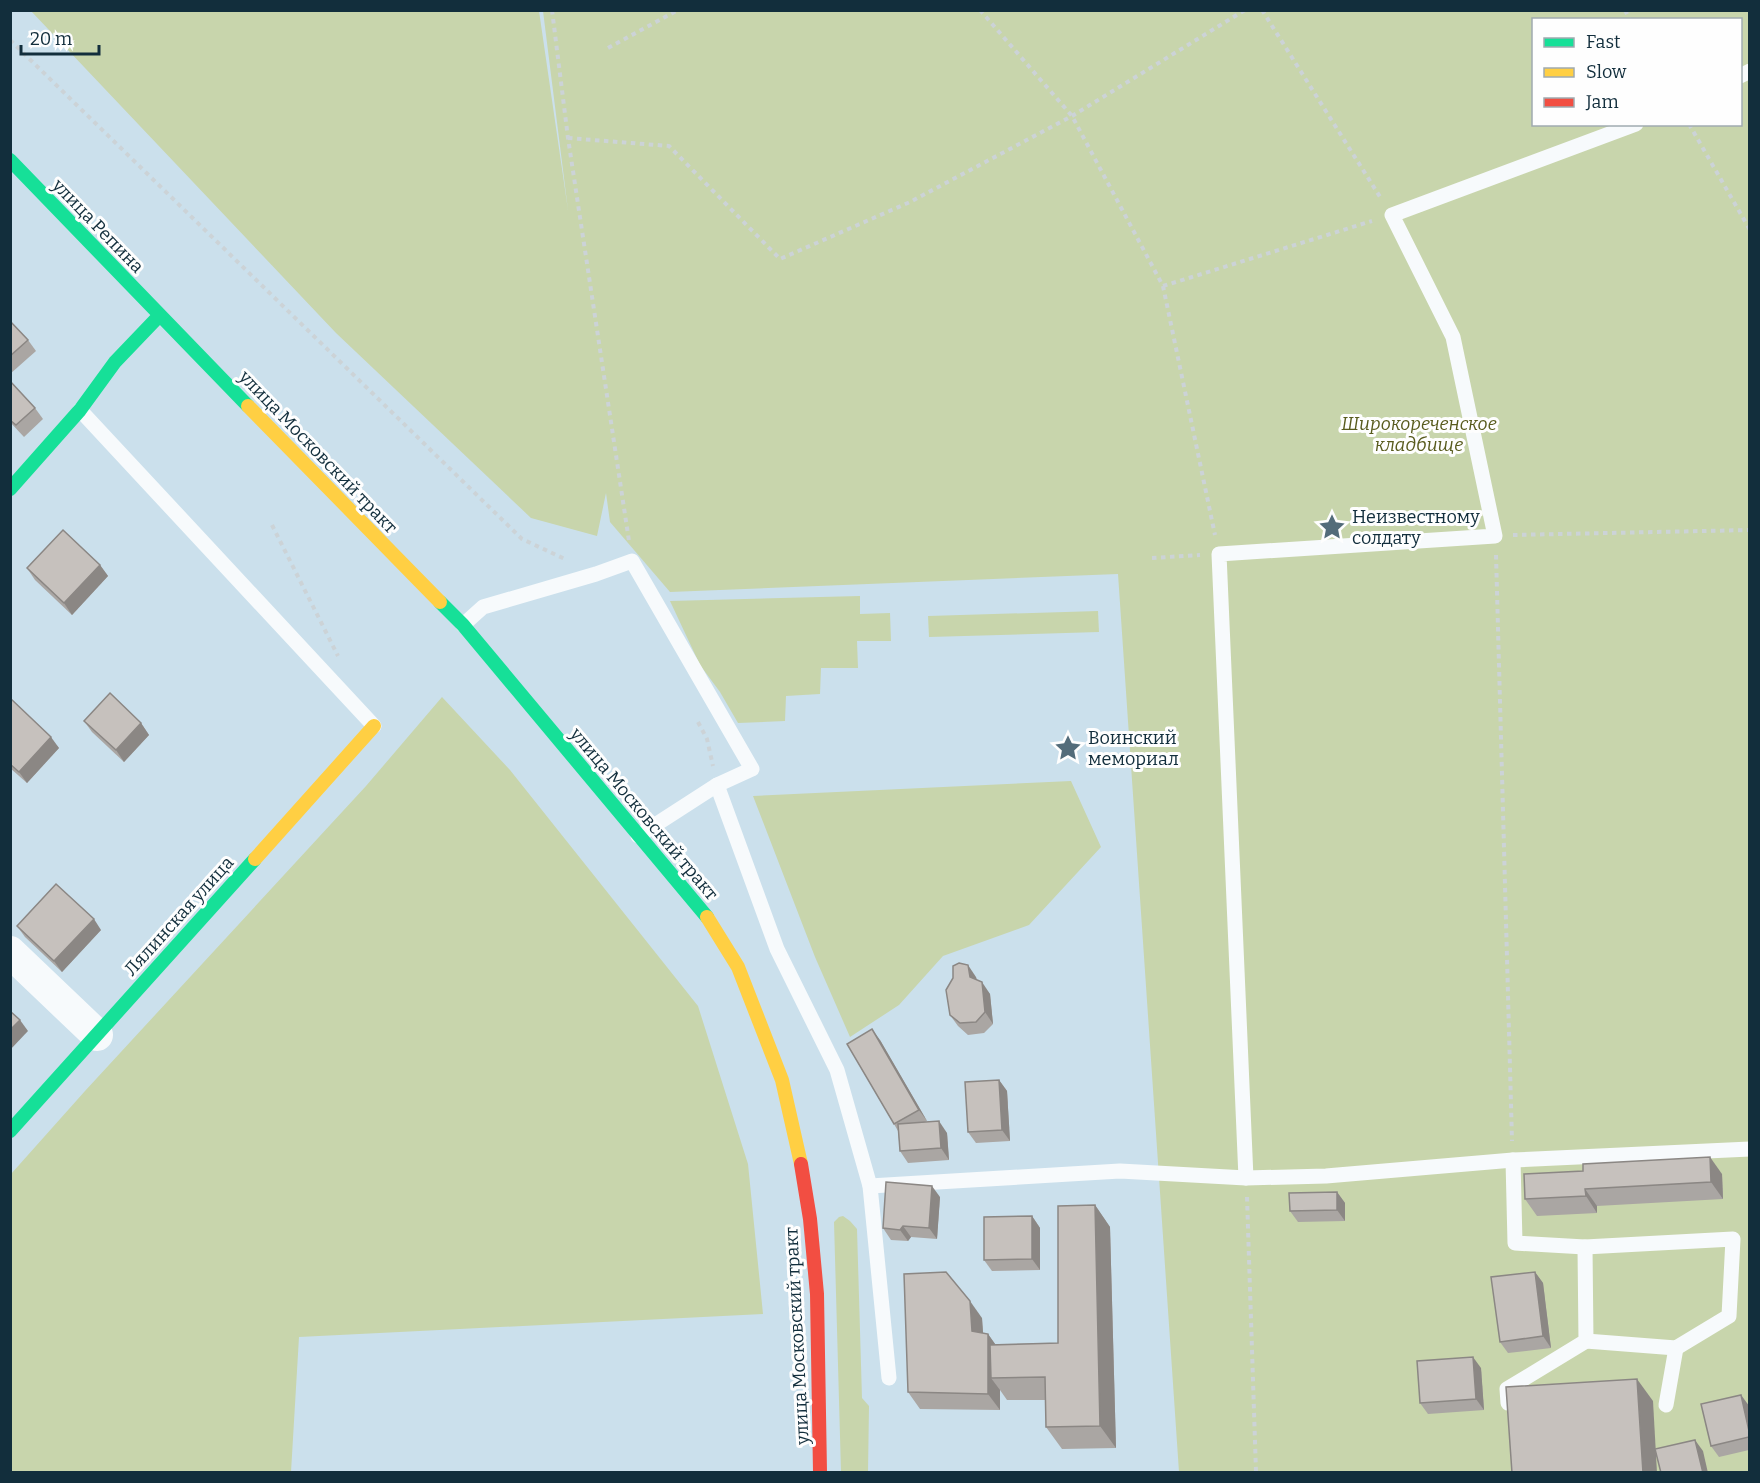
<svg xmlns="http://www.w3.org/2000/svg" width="1760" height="1483" viewBox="0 0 1760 1483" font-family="Bitter,serif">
  <rect width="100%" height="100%" fill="#cbe0ec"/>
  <g fill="#c8d5ac" fill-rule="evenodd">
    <path d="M31 11H539L568 210 543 11H1749V1472H1179L1118 574 670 592 610 522 606 493 597 536 531 518 336 333ZM1534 20H1740V124H1534Z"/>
    <polygon points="860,596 860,614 890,613 891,641 857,641 858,668 821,668 820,694 786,696 785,721 738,723 720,692 700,665 670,601"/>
    <polygon points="1098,611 1099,632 929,637 928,616"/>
    <polygon points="442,697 510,770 698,1006 748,1164 763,1314 299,1337 291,1472 11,1472 11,1174 85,1091 366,786"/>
    <polygon points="1071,781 1101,847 1029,925 943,956 899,1005 850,1037 815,957 753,796"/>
    <polygon points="843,1216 850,1221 857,1229 862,1398 869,1406 868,1472 841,1472 834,1222 839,1217"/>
  </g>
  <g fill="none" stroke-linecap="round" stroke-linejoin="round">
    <g stroke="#ccd3d7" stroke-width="4" stroke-dasharray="4.5 4.5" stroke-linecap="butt">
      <polyline points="552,10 568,138 629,541"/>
      <polyline points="980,10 1072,116 1163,286 1215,535"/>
      <polyline points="1262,10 1382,200"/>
      <polyline points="1625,10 1630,20"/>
      <polyline points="10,40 522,539 567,560"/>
      <polyline points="608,48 678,10"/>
      <polyline points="1689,124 1750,230"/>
      <polyline points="568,138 669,146 780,259 910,202 1072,116 1245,10"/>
      <polyline points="1163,286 1372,221"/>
      <polyline points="272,525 338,656"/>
      <polyline points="1513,535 1750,530"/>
      <polyline points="1496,555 1512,1141"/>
      <polyline points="1152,558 1200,555"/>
      <polyline points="698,722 707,739 713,766"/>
      <polyline points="1247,1197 1256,1472"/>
    </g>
    <g stroke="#f7fafc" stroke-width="15">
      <polyline points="1740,76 1750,71"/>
      <polyline points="80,410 374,726"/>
      <polyline points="463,625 483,607 596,574 632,561 752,769 717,785 638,836"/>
      <polyline points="717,785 777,949 837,1070 870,1186 889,1378"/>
      <polyline points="1513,1160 1515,1243 1585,1247 1733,1239 1729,1316 1676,1348 1586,1341"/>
      <polyline points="1246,1178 1219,554 1495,536 1453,337 1392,215 1636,124"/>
      <polyline points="870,1186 1120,1171 1246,1178 1326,1176 1513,1160 1750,1149"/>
      <polyline points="1508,1403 1507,1389 1586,1341 1585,1247"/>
      <polyline points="1666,1405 1676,1348"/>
    </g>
    <polyline stroke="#f7fafc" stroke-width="32" points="10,952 97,1035"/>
    <g stroke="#16e098" stroke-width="14">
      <polyline points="10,160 248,406"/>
      <polyline points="10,489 80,410 115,362 159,316"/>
      <polyline points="440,602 463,625 707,917"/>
      <polyline points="10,1131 255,859"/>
    </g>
    <g stroke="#ffcf43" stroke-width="14">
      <polyline points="248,406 440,602"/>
      <polyline points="255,859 374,726"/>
      <polyline points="707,917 738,967 782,1080 801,1164"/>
    </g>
    <polyline stroke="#f24e42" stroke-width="14" points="801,1164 810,1219 817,1294 820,1472"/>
  </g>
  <g fill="#aaa6a3">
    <polygon points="10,321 28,340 36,351 10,374"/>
    <polygon points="10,381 35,408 43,419 24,437 10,422"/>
    <polygon points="100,565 108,576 72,615 35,580 27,568"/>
    <polygon points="10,698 59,748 27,783 10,768"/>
    <polygon points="84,721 141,723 149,735 124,762 92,732"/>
    <polygon points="17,926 101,930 62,972 25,937"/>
    <polygon points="976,977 977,980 990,994 993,1024 984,1033 968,1035 958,1026 950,1015"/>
    <polygon points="880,1040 927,1121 925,1122 947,1133 949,1160 908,1163 900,1151 898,1131 894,1124"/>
    <polygon points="999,1080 1007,1091 1010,1141 976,1143 968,1132"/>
    <polygon points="1524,1174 1722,1174 1723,1199 1597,1206 1597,1213 1537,1216 1525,1199"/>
    <polygon points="1337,1192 1345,1203 1345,1221 1298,1222 1290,1211"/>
    <polygon points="940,1197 937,1239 911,1237 908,1241 891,1240 883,1228"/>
    <polygon points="1095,1205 1110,1227 1116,1448 1062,1449 1046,1427 1046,1400 1007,1400 1000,1390 1000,1410 920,1409 908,1392 982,1318 983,1333 988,1334 995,1344 1058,1343"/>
    <polygon points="1032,1216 1040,1228 1040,1270 992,1271 984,1260"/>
    <polygon points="1535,1272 1543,1283 1551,1348 1508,1353 1500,1342"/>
    <polygon points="1481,1368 1484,1410 1428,1414 1420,1403"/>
    <polygon points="1741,1395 1749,1406 1749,1450 1719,1457 1711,1446"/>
  </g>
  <g fill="#8b8784">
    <polygon points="100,565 108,576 72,615 64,603"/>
    <polygon points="141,723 149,735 124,762 116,750"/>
    <polygon points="51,737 59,748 27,783 19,772"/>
    <polygon points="94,919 101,930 62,972 54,961"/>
    <polygon points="968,965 976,977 978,988 970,977"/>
    <polygon points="982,982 990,994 993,1024 985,1012"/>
    <polygon points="20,1020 28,1031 10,1050 10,1030"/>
    <polygon points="872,1029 880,1040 927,1121 919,1110"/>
    <polygon points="999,1080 1007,1091 1010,1141 1002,1130"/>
    <polygon points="939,1121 947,1133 949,1160 941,1148"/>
    <polygon points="1710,1157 1722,1174 1723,1199 1711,1182"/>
    <polygon points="932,1186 940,1197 937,1239 929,1228"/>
    <polygon points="1585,1189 1597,1206 1597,1213 1586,1196"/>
    <polygon points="1337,1192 1345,1203 1345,1221 1337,1210"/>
    <polygon points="1095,1205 1110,1227 1116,1448 1100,1426"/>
    <polygon points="1032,1216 1040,1228 1040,1270 1032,1259"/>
    <polygon points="903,1226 911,1237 908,1241 900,1230"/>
    <polygon points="1535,1272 1543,1283 1551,1348 1543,1336"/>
    <polygon points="970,1301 982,1318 984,1348 972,1331"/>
    <polygon points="988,1334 1000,1351 991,1378 1000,1390 1000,1410 988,1394"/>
    <polygon points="1473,1357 1481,1368 1484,1410 1476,1399"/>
    <polygon points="1637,1379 1653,1401 1657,1473 1643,1473"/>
    <polygon points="1741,1395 1749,1406 1749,1431"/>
    <polygon points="1695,1440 1703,1451 1708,1473 1703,1473"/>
  </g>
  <g fill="#c6c1bd" stroke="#8b8784" stroke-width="1.5">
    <polygon points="10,321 28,340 10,356"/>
    <polygon points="10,381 35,408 16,425 10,420"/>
    <polygon points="63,530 100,565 64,603 27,568"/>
    <polygon points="110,693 141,723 116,750 84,721"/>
    <polygon points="10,698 51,737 19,772 10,764"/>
    <polygon points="56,884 94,919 54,961 17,926"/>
    <polygon points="959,963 968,965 970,977 982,982 985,1012 976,1022 960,1023 950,1015 946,990 953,978 953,966"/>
    <polygon points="10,1011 20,1020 10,1030"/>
    <polygon points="872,1029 919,1110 894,1124 847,1044"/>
    <polygon points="999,1080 1002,1130 968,1132 965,1082"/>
    <polygon points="939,1121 941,1148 900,1151 898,1124"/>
    <polygon points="1710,1157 1711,1182 1585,1189 1586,1196 1525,1199 1524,1174 1583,1171 1583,1164"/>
    <polygon points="886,1182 932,1186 929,1228 903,1226 900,1230 883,1228"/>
    <polygon points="1337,1192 1337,1210 1290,1211 1289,1193"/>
    <polygon points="1095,1205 1100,1426 1046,1427 1045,1377 991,1378 990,1345 1058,1343 1058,1206"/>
    <polygon points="1032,1216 1032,1259 984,1260 984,1217"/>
    <polygon points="946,1272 970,1301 972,1331 988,1334 988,1394 908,1392 904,1274"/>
    <polygon points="1535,1272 1543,1336 1500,1342 1491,1277"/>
    <polygon points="1473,1357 1476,1399 1420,1403 1417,1361"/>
    <polygon points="1637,1379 1643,1473 1512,1473 1506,1387"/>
    <polygon points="1741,1395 1749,1431 1749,1437 1711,1446 1701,1404"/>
    <polygon points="1695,1440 1703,1473 1661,1473 1655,1449"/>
  </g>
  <defs>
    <symbol id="sight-bare" viewBox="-9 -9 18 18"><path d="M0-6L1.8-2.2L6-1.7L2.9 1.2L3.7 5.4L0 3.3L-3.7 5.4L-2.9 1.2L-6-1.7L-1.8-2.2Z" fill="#536c7a" stroke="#fefefe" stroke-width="2.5" paint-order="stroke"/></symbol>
  </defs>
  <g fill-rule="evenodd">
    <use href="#sight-bare" x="1313" y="508" width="38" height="38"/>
    <use href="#sight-bare" x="1049" y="729" width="38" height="38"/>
  </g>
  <g text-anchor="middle" stroke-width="6" stroke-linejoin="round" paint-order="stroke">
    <g font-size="18" fill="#122e3c" stroke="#fefefe">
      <text transform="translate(98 226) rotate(46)" y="6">улица Репина</text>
      <text transform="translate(318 452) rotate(46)" y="6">улица Московский тракт</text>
      <text transform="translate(644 814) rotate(50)" y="6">улица Московский тракт</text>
      <text transform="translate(179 916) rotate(-48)" y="6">Лялинская улица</text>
      <text transform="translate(797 1336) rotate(-93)" y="6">улица Московский тракт</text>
    </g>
    <g font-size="18" font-style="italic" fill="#585b1d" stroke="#fefefe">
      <text x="1419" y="430">Широкореченское<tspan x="1419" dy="21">кладбище</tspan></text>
    </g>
    <g font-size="18" fill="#122e3c" stroke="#fefefe" text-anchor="start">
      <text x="1352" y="523">Неизвестному<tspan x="1352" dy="21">солдату</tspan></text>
      <text x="1088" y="744">Воинский<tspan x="1088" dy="21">мемориал</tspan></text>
    </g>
  </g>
  <rect width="1760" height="1483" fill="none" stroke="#122e3c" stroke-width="24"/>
  <rect x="1532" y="18" width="210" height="108" fill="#fefefe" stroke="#a0abb0" stroke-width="1.5"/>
  <rect x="1544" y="38" width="30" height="9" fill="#16e098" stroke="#a0abb0" stroke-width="1.5"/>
  <text x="1586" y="48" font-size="18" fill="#122e3c">Fast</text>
  <rect x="1544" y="68" width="30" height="9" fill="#ffcf43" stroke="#a0abb0" stroke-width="1.5"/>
  <text x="1586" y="78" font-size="18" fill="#122e3c">Slow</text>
  <rect x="1544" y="98" width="30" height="9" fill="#f24e42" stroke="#a0abb0" stroke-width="1.5"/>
  <text x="1586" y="108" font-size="18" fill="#122e3c">Jam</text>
  <path d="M21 45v9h78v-9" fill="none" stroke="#122e3c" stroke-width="3"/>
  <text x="30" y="45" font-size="18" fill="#122e3c" stroke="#fefefe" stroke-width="4.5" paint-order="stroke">20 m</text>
</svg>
